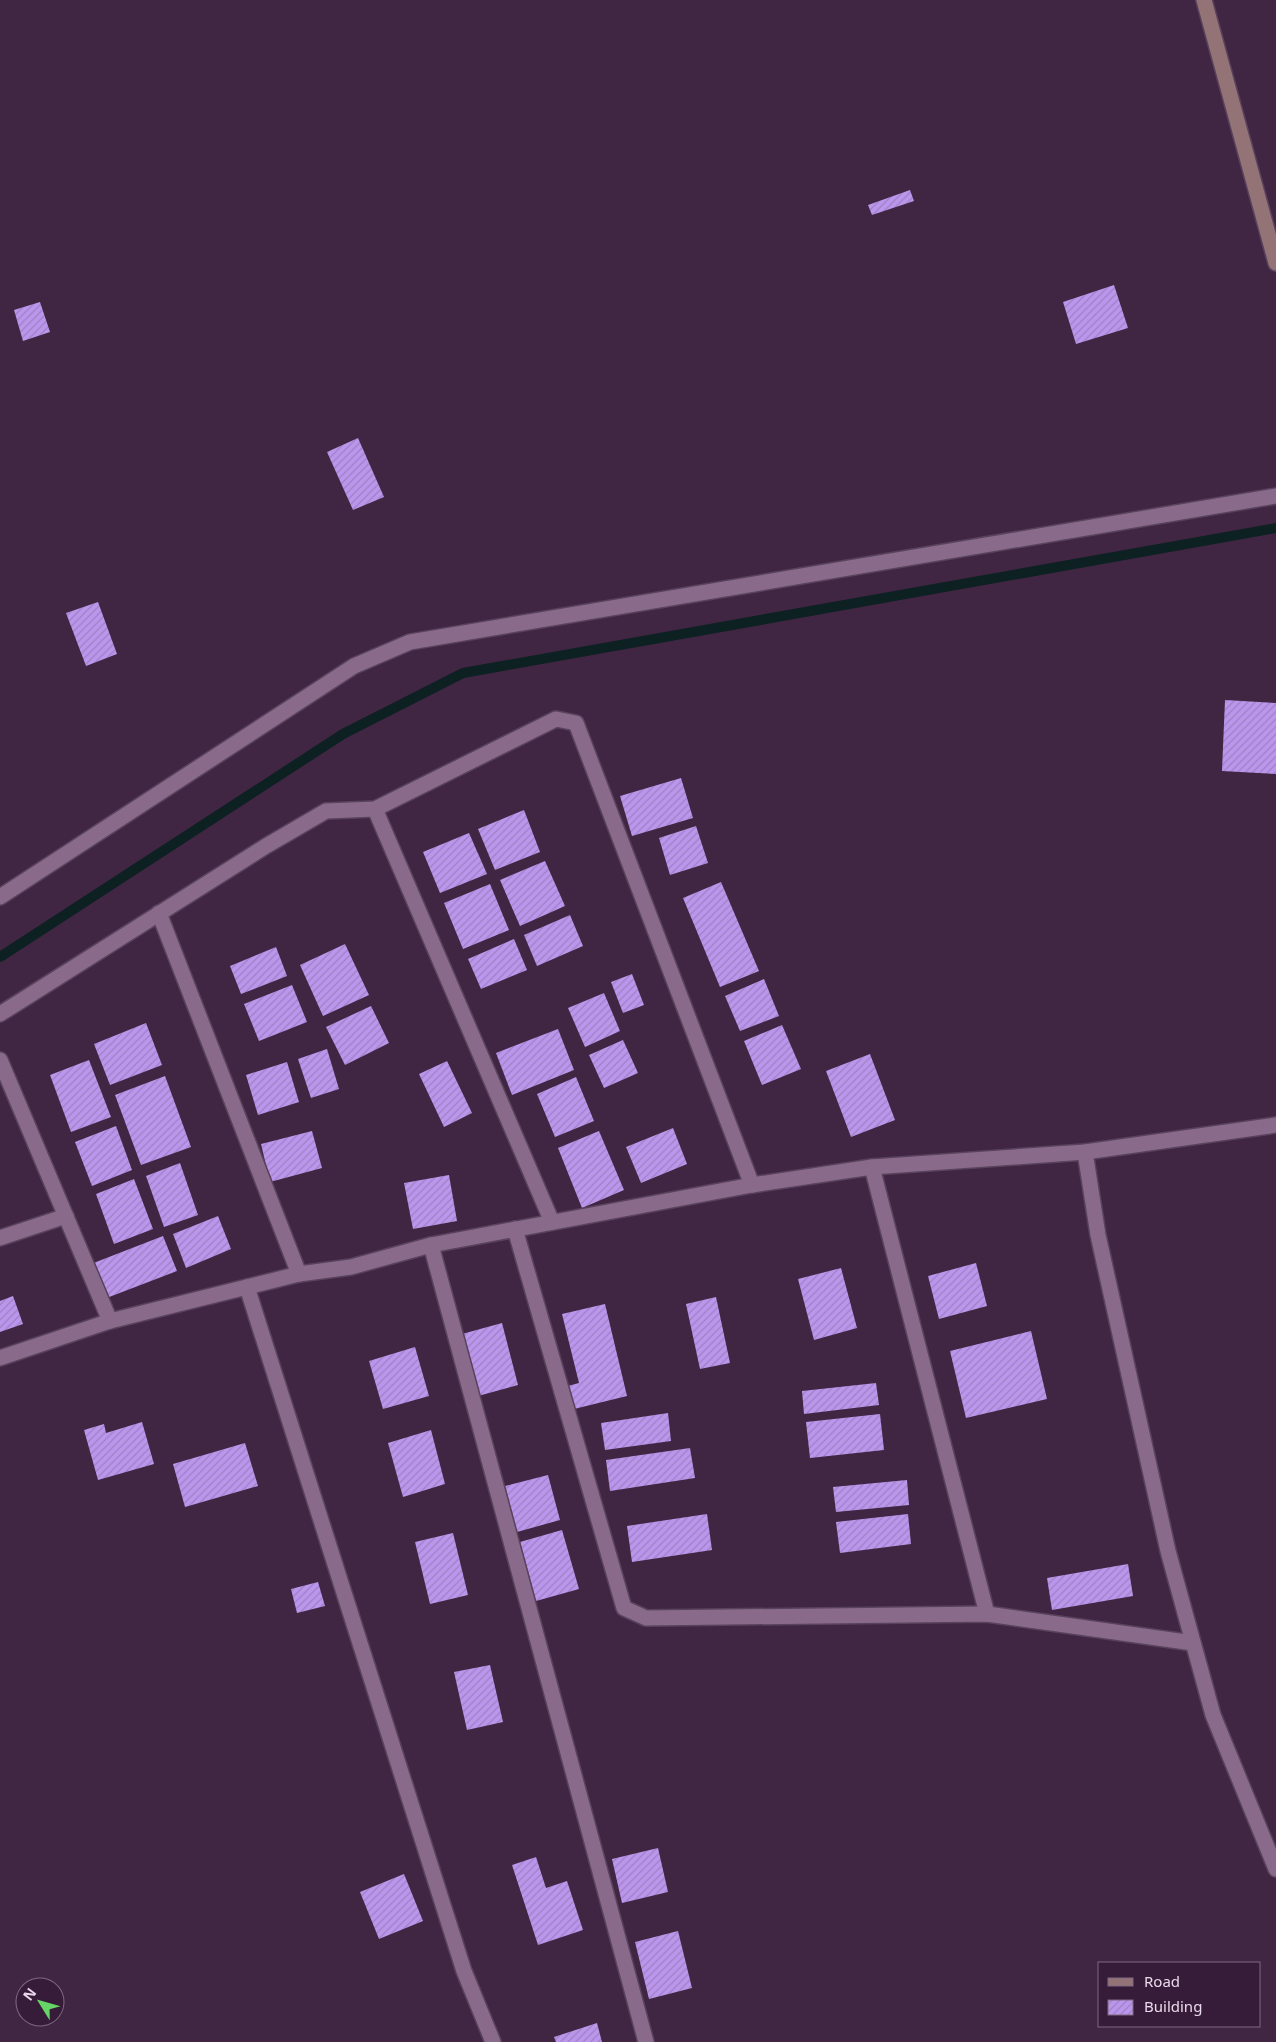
<svg xmlns="http://www.w3.org/2000/svg" width="1276" height="2042" viewBox="0 0 1276 2042" font-family="'Noto Sans',sans-serif">
  <defs>
    <pattern id="building-hatch" width="6" height="6" patternUnits="userSpaceOnUse" patternTransform="scale(1.25)"><rect width="6" height="6" fill="#bc96ec"/><path d="M-1 1l2-2M0 6l6-6M5 7l2-2" fill="none" stroke="#9e81c3"/></pattern>
  </defs>
  <rect width="100%" height="100%" fill="#402643"/>
  <g fill="none" stroke-linecap="round" stroke-linejoin="round">
    <polyline stroke="#0d2022" stroke-width="10" points="0,957 343,734 463,673 1276,528"/>
  </g>
  <g fill="url(#building-hatch)">
    <polygon points="910,190 914,201 872,215 868,205"/>
    <polygon points="1114,285 1128,328 1076,344 1063,302"/>
    <polygon points="40,302 50,332 23,341 14,310"/>
    <polygon points="358,438 384,497 353,510 327,452"/>
    <polygon points="98,602 117,654 86,666 66,613"/>
    <polygon points="1225,700 1276,703 1276,774 1222,771"/>
    <polygon points="681,778 693,818 632,836 620,796"/>
    <polygon points="524,810 540,852 495,870 478,829"/>
    <polygon points="696,826 708,863 670,875 659,838"/>
    <polygon points="469,833 487,874 440,893 423,852"/>
    <polygon points="545,861 565,906 520,926 500,880"/>
    <polygon points="721,882 759,971 720,987 683,898"/>
    <polygon points="490,884 509,930 463,949 444,903"/>
    <polygon points="570,915 583,946 537,966 524,935"/>
    <polygon points="514,939 527,970 481,989 468,959"/>
    <polygon points="345,944 369,995 323,1016 300,965"/>
    <polygon points="276,947 287,976 241,994 230,966"/>
    <polygon points="632,974 644,1005 623,1013 611,982"/>
    <polygon points="764,979 779,1016 740,1031 725,996"/>
    <polygon points="292,985 307,1022 259,1041 244,1004"/>
    <polygon points="604,993 620,1031 585,1047 568,1008"/>
    <polygon points="371,1006 389,1043 345,1065 326,1027"/>
    <polygon points="146,1023 162,1065 110,1085 94,1044"/>
    <polygon points="782,1025 801,1069 762,1085 744,1041"/>
    <polygon points="558,1029 574,1070 512,1095 496,1053"/>
    <polygon points="623,1040 638,1073 604,1088 589,1055"/>
    <polygon points="327,1049 339,1089 311,1098 298,1059"/>
    <polygon points="870,1054 895,1120 851,1137 826,1071"/>
    <polygon points="89,1060 111,1117 71,1132 50,1075"/>
    <polygon points="447,1061 472,1113 444,1127 419,1074"/>
    <polygon points="287,1062 299,1102 258,1115 246,1075"/>
    <polygon points="165,1076 191,1147 141,1165 115,1095"/>
    <polygon points="576,1077 594,1121 555,1137 537,1094"/>
    <polygon points="116,1126 132,1170 92,1186 75,1142"/>
    <polygon points="673,1128 687,1164 641,1183 626,1147"/>
    <polygon points="312,1131 322,1168 270,1182 261,1144"/>
    <polygon points="599,1131 624,1190 582,1208 558,1148"/>
    <polygon points="180,1163 198,1215 164,1227 146,1176"/>
    <polygon points="449,1175 457,1221 413,1229 404,1183"/>
    <polygon points="134,1179 153,1229 114,1244 96,1194"/>
    <polygon points="218,1216 231,1249 186,1268 173,1234"/>
    <polygon points="163,1236 177,1271 104,1299 91,1264"/>
    <polygon points="976,1263 987,1306 939,1319 928,1276"/>
    <polygon points="841,1268 857,1328 814,1340 798,1279"/>
    <polygon points="13,1296 23,1324 0,1332 0,1301"/>
    <polygon points="716,1297 730,1363 700,1369 686,1304"/>
    <polygon points="605,1304 627,1396 570,1410 564,1387 579,1383 562,1314"/>
    <polygon points="502,1323 518,1385 478,1396 462,1334"/>
    <polygon points="1031,1331 1047,1399 966,1418 950,1351"/>
    <polygon points="415,1347 429,1396 383,1409 369,1361"/>
    <polygon points="876,1383 879,1405 804,1414 802,1391"/>
    <polygon points="668,1413 671,1441 605,1450 601,1423"/>
    <polygon points="880,1414 884,1450 810,1458 806,1422"/>
    <polygon points="142,1422 154,1464 98,1480 84,1430 104,1424 106,1433"/>
    <polygon points="431,1430 445,1484 403,1497 388,1443"/>
    <polygon points="245,1443 258,1486 185,1507 173,1464"/>
    <polygon points="690,1448 695,1478 610,1491 606,1460"/>
    <polygon points="548,1475 560,1520 517,1532 505,1486"/>
    <polygon points="907,1480 909,1505 836,1512 833,1487"/>
    <polygon points="707,1514 712,1550 632,1562 627,1526"/>
    <polygon points="908,1514 911,1544 840,1553 836,1522"/>
    <polygon points="562,1530 579,1589 536,1601 520,1542"/>
    <polygon points="453,1533 468,1595 430,1604 415,1542"/>
    <polygon points="1128,1564 1133,1596 1052,1610 1047,1578"/>
    <polygon points="318,1582 325,1606 297,1613 291,1589"/>
    <polygon points="490,1665 503,1722 467,1730 454,1672"/>
    <polygon points="658,1848 668,1892 622,1903 612,1859"/>
    <polygon points="536,1857 546,1888 567,1881 583,1930 538,1945 512,1865"/>
    <polygon points="404,1874 423,1921 379,1939 360,1892"/>
    <polygon points="678,1931 692,1988 649,1999 635,1942"/>
    <polygon points="597,2023 602,2042 556,2042 554,2037"/>
  </g>
  <g fill="none" stroke-linecap="round" stroke-linejoin="round">
    <defs>
      <g id="street">
        <polyline points="375,809 552,1222"/>
        <polyline points="0,897 354,666 410,642 1276,496"/>
        <polyline points="159,913 299,1274"/>
        <polyline points="0,1014 266,846 326,811 375,809 556,719 576,723 752,1185"/>
        <polyline points="0,1060 110,1321"/>
        <polyline points="1085,1152 1098,1235 1168,1551 1213,1715 1276,1869"/>
        <polyline points="872,1167 987,1614"/>
        <polyline points="515,1229 624,1608 646,1618 987,1614 1193,1643"/>
        <polyline points="0,1238 66,1216"/>
        <polyline points="431,1245 646,2042"/>
        <polyline points="247,1287 464,1971 493,2042"/>
        <polyline points="0,1358 110,1321 299,1274 351,1267 431,1245 752,1185 872,1167 1085,1152 1276,1125"/>
      </g>
      <polyline id="secondary" points="1204,0 1276,263"/>
    </defs>
    <use href="#street" stroke="#59425c" stroke-width="18"/>
    <use href="#secondary" stroke="#59425c" stroke-width="18"/>
    <use href="#street" stroke="#896a8b" stroke-width="15"/>
    <use href="#secondary" stroke="#937376" stroke-width="15"/>
  </g>
  <rect x="1098" y="1962" width="162" height="65" fill="#361c38" stroke="#7e6880"/>
  <rect x="1108" y="1978" width="25" height="8" fill="#937376" stroke="#7e6880"/>
  <text x="1144" y="1987" font-size="15" fill="#ead9ec">Road</text>
  <rect x="1108" y="2000" width="25" height="15" fill="url(#building-hatch)" stroke="#7e6880"/>
  <text x="1144" y="2012" font-size="15" fill="#ead9ec">Building</text>
  <g transform="translate(40 2002) rotate(307)"><circle r="24" fill="#361c38" stroke="#7e6880"/>
  <path d="M0-4L9 19L0 12L-9 19Z" fill="#66d466"/>
  <text y="-8" font-size="14" font-weight="bold" text-anchor="middle" fill="#ead9ec">N</text>
  </g>
</svg>
